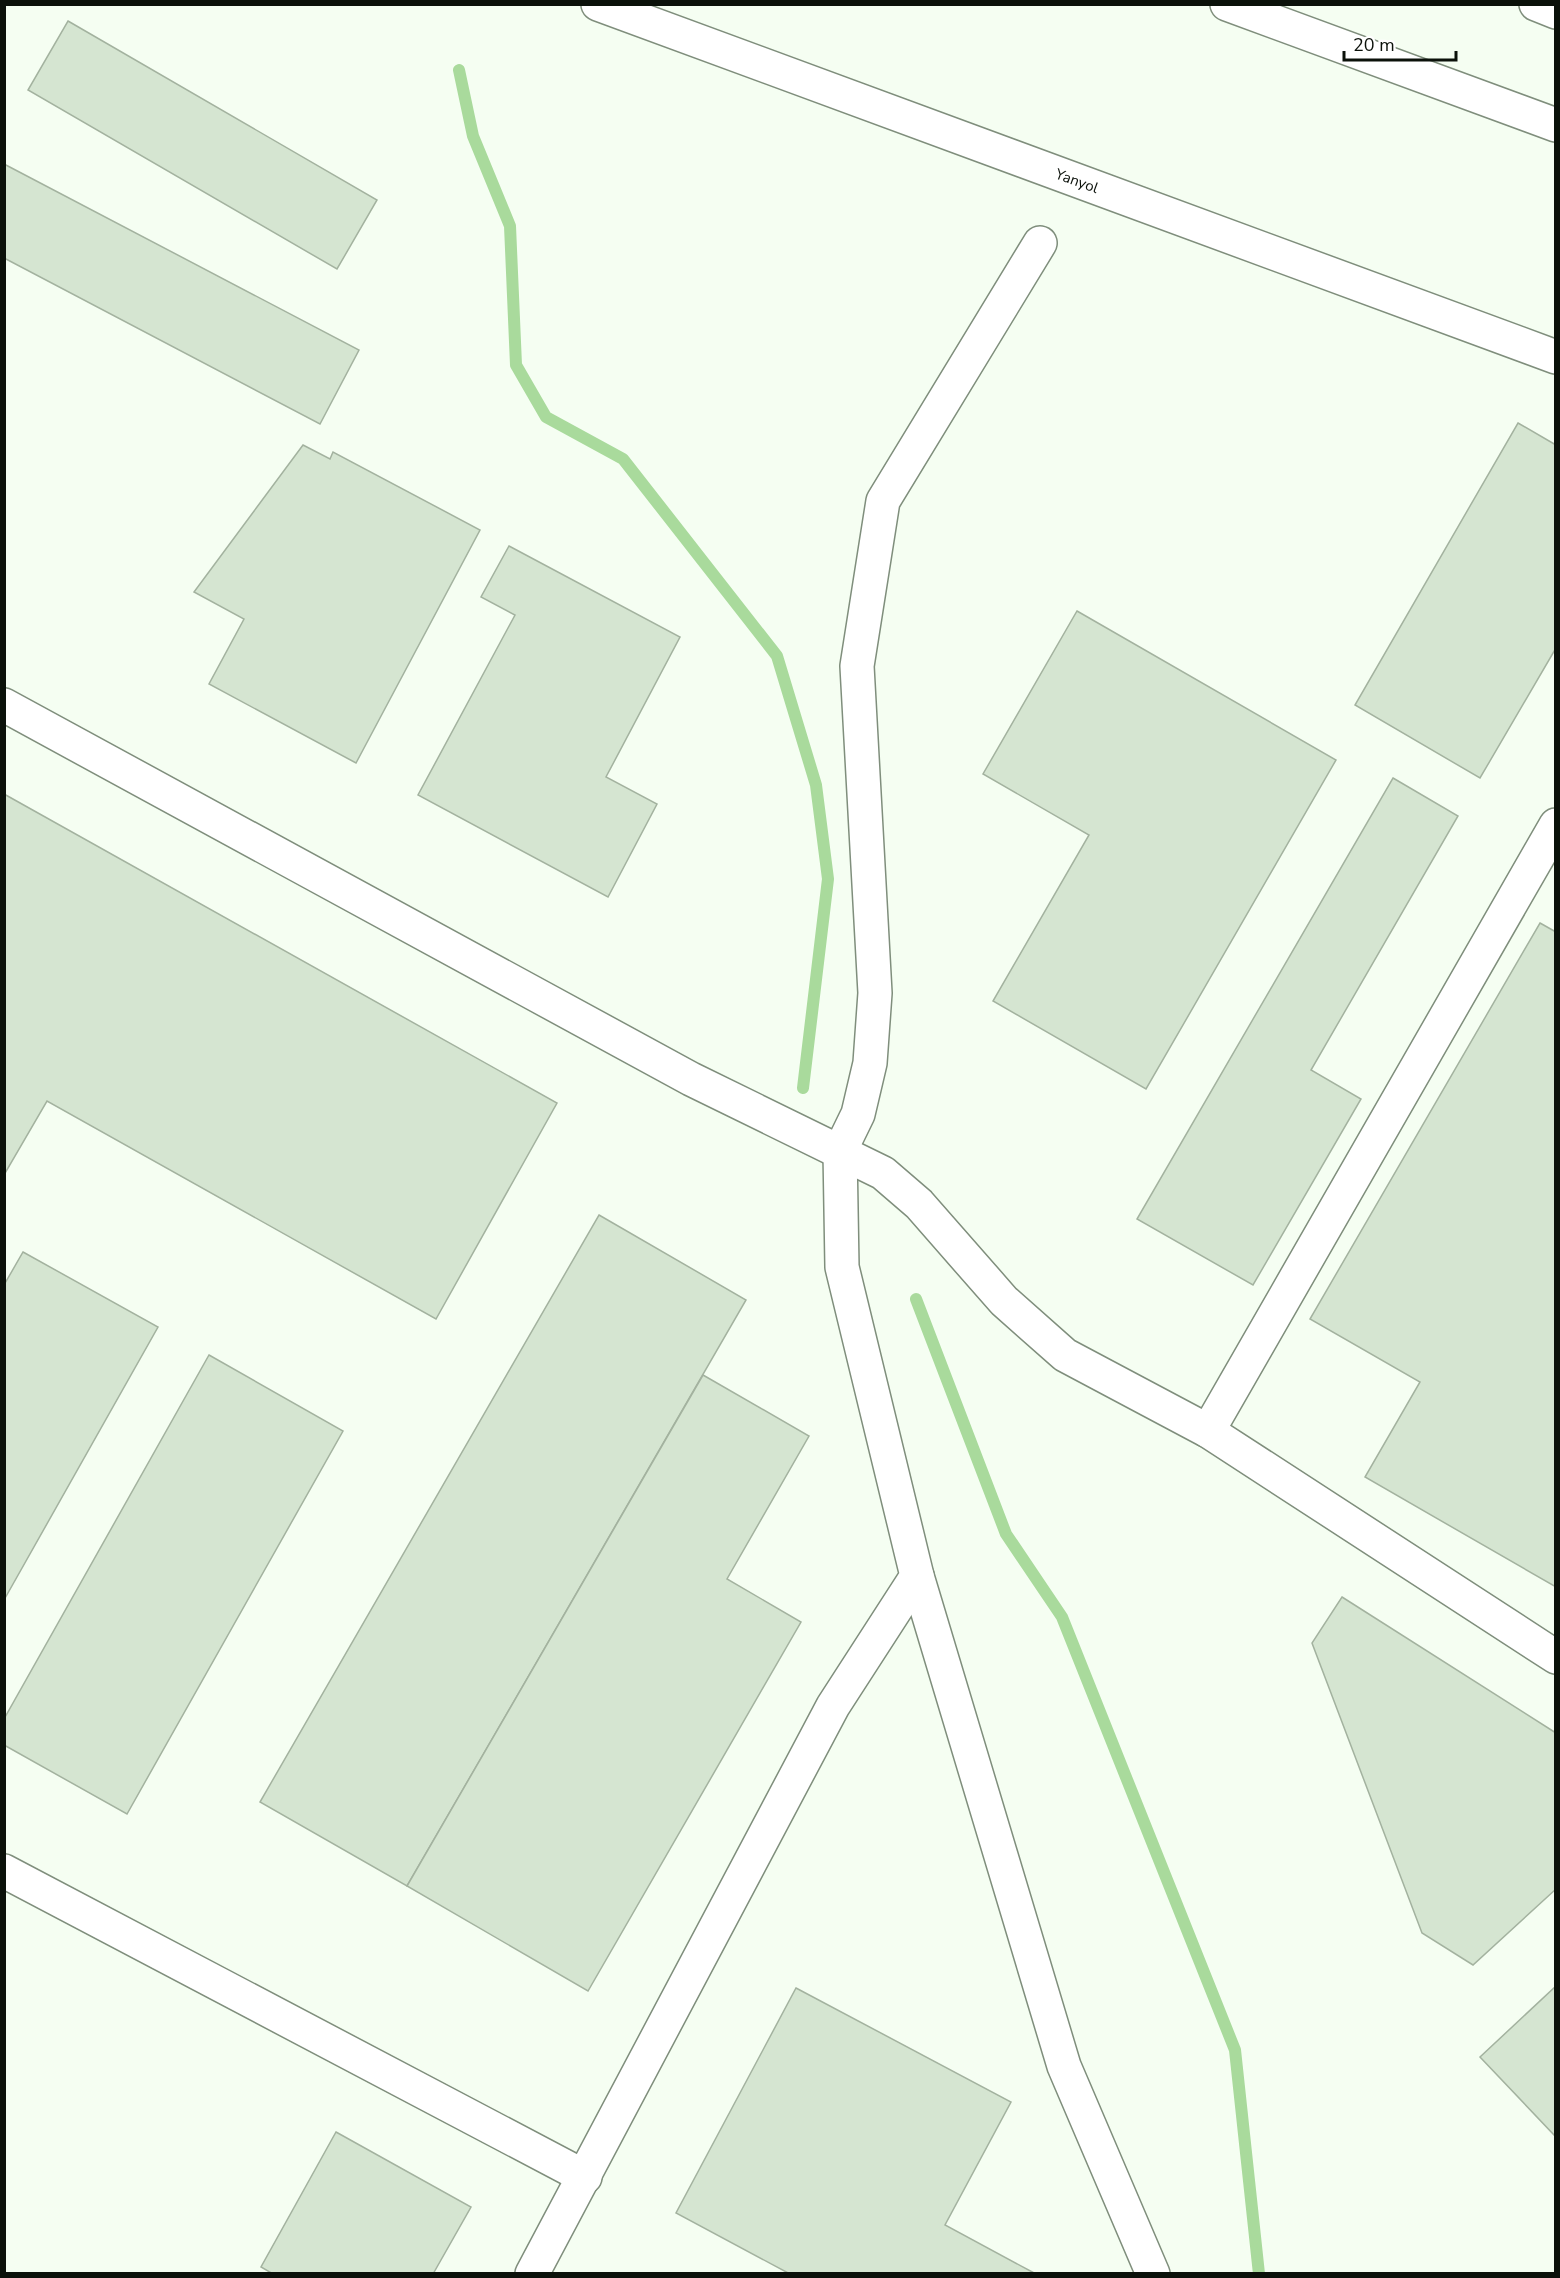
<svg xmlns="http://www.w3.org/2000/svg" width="1560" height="2278" viewBox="0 0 1560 2278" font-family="'Nunito Sans',sans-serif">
  <rect width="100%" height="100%" fill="#f5fef2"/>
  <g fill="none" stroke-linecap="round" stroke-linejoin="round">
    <g stroke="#a9da9c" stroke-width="12">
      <polyline points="459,70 473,136 510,226 516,365 546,417 623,459 777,656 816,785 828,879 803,1088"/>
      <polyline points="916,1299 1006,1534 1062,1617 1235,2050 1259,2274"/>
    </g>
  </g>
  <g fill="#d5e5d1" stroke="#a3b29f" stroke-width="1.5">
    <polygon points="68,21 377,200 337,269 28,90"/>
    <polygon points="4,164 359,350 320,424 4,258"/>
    <polygon points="1518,423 1556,445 1556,648 1480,778 1355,705"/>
    <polygon points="303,445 330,459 333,452 480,530 356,763 209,684 244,619 194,592"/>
    <polygon points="509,546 680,637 606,777 657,804 608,897 418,795 515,615 481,597"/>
    <polygon points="1077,611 1336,760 1146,1089 993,1001 1089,835 983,774"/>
    <polygon points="1393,778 1458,816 1311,1070 1361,1099 1253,1285 1137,1219"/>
    <polygon points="4,794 557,1103 436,1319 47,1101 4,1175"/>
    <polygon points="1540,923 1556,932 1556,1587 1365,1477 1420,1382 1310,1319"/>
    <polygon points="599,1215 746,1300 407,1886 260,1802"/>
    <polygon points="23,1252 158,1327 4,1600 4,1285"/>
    <polygon points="209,1355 343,1431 127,1814 4,1745 4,1719"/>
    <polygon points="703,1375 809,1436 727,1579 801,1622 588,1991 407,1886"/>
    <polygon points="1342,1597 1556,1733 1556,1889 1473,1965 1422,1933 1312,1643"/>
    <polygon points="1556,1986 1556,2137 1480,2057"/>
    <polygon points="796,1988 1011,2102 945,2225 1036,2274 790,2274 676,2213"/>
    <polygon points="336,2132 471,2207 433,2274 273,2274 261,2267"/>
  </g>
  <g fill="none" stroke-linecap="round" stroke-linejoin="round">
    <defs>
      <g id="minor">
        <polyline points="598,4 1556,357"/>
        <polyline points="4,705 691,1079 883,1173 919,1204 1004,1301 1065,1355 1208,1431 1556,1657"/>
        <polyline points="1208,1431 1556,825"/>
        <polyline points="917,1576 1064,2066 1153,2274"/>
        <polyline points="4,1871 585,2177"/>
        <polyline points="532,2274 833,1706 917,1576 842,1267 840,1151 858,1114 870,1063 875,993 857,666 883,501 1040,243"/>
      </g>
      <g id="highway">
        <polyline points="1227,4 1556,125"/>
        <polyline points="1536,4 1556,12"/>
      </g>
    </defs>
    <use href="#minor" stroke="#7f8e7c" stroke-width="36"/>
    <use href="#highway" stroke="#7f8e7c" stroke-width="36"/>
    <use href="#minor" stroke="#fff" stroke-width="33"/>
    <use href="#highway" stroke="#fff" stroke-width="33"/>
  </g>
  <g text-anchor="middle" stroke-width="4.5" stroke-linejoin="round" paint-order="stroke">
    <g font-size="15" fill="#0b110a" stroke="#fff">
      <text transform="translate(1077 181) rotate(20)" y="5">Yanyol</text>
    </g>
  </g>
  <rect width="1560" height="2278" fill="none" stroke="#0b110a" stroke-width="12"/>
  <path d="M1344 51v9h112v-9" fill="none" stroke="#0b110a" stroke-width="3"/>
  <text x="1353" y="51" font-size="18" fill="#0b110a" stroke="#ffffff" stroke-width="4.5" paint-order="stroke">20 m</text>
</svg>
